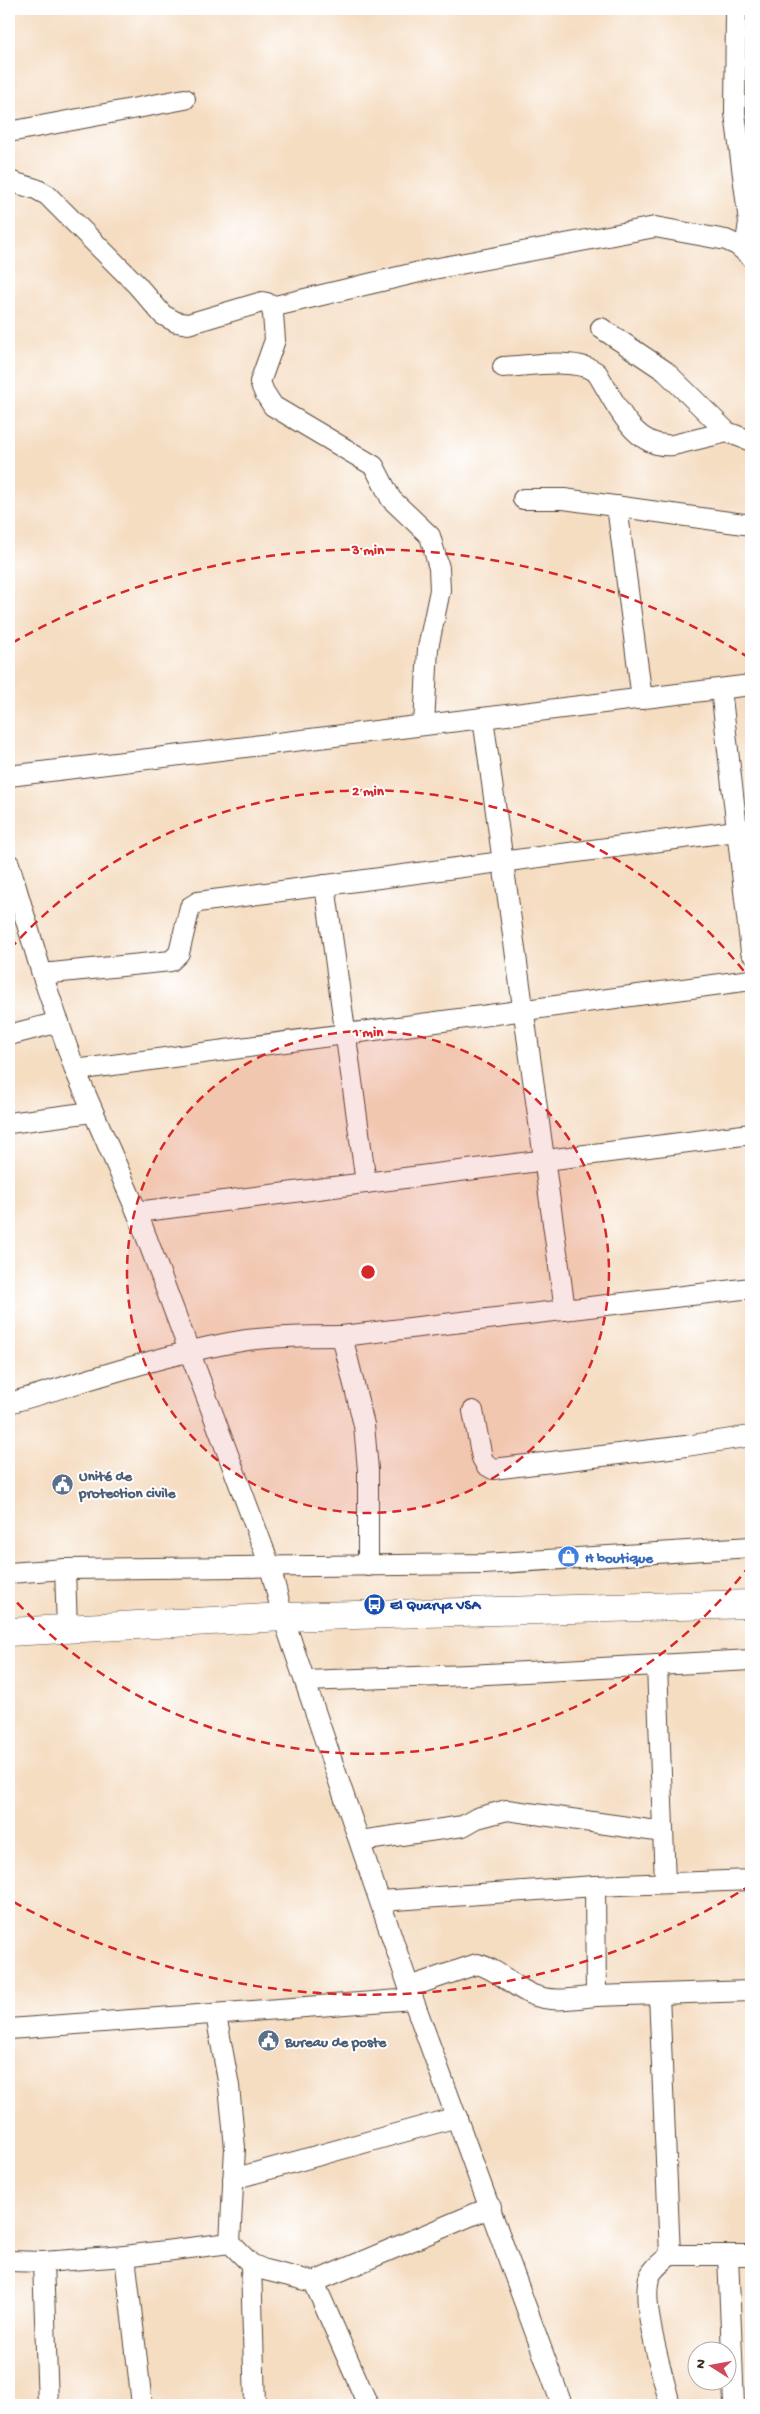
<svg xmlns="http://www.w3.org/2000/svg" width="760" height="2414" viewBox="0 0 760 2414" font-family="'Gochi Hand',sans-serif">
  <rect width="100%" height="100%" fill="#fff"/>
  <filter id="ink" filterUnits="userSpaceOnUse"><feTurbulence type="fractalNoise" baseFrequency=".02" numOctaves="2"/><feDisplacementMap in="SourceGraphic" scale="10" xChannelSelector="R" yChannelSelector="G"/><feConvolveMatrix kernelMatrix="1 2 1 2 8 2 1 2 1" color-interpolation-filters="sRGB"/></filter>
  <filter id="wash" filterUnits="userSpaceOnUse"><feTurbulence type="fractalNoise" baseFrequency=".0096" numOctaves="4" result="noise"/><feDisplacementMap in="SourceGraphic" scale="20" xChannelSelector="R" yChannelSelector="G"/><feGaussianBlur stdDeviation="1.12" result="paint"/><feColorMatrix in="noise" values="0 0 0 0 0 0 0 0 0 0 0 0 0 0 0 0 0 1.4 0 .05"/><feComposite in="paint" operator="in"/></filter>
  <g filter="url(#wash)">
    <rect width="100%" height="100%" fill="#f5ddc2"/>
  </g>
  <g filter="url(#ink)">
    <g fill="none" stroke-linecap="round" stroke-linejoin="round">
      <defs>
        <g id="minor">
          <polyline points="736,9 735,113 749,222 745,250"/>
          <polyline points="9,132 185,99"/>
          <polyline points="9,181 36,189 47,195 136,284 163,315 176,322 188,324 262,302 267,303 271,307 273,314 275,340 260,382 264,392 273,406 374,466 391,499 430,536 439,568 440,590 428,648 424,725"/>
          <polyline points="271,307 428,270 655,227 726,240 737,245 751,257"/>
          <polyline points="601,328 665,371 727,432 751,441"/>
          <path d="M503 367C527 366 579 357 597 373 615 401 633 450 673 445L727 432"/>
          <polyline points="523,499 564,499 751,525"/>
          <polyline points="617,506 642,699"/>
          <polyline points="721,689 751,952"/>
          <polyline points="483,718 565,1310"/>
          <polyline points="9,776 751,685"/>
          <polyline points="9,864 42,974 75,1070 137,1212 270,1566 283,1617 413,1999 562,2405"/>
          <polyline points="325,885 366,1183"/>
          <polyline points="42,974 171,961 179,953 190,907 198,902 751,829"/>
          <polyline points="9,1035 59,1022"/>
          <polyline points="75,1070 751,980"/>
          <polyline points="9,1123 92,1112"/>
          <polyline points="137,1212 751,1134"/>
          <path d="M9 1403C86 1382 168 1352 247 1340 278 1336 310 1336 342 1336"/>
          <polyline points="473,1411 482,1458 486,1465 493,1469 686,1446 751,1436"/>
          <polyline points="368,1566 368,1470 364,1425 342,1336 751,1288"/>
          <polyline points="65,1569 67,1629"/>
          <polyline points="9,1573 65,1569 484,1564 751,1547"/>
          <polyline points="657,1665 665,1883"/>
          <polyline points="305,1681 468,1675 751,1660"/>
          <polyline points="360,1841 463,1826 477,1818 507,1810 663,1832"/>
          <polyline points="595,1886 596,1996 751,1991"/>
          <polyline points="381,1901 595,1886 751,1880"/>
          <path d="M409 1987 477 1964C498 1969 513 1987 533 1995 553 2003 575 1998 596 1996"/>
          <polyline points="659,1994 670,2255 751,2255"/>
          <polyline points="9,2029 413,1999"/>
          <polyline points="233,2179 457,2117"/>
          <polyline points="230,2243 251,2264 265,2270 314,2282 368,2405"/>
          <polyline points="728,2255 734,2405"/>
          <polyline points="125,2256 142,2405"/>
          <polyline points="9,2261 43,2262"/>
          <polyline points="251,2264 255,2405"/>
          <polyline points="314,2282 491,2207"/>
          <polyline points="48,2405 43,2262 125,2256 230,2243 235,2148 229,2086 216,2015"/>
          <path d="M670 2405C663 2375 641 2307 649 2278 652 2269 662 2262 670 2255"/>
        </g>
        <polyline id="trunk" points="9,1632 283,1617 751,1604"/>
      </defs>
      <use href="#minor" stroke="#574537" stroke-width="22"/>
      <use href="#trunk" stroke="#574537" stroke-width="29"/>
      <use href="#minor" stroke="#fff" stroke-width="20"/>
      <use href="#trunk" stroke="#fff" stroke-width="28"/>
    </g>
  </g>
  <circle cx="368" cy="1272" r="241" fill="#d62828" fill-opacity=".12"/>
  <g fill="none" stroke="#d62828" stroke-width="2.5" stroke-dasharray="9 6">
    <circle cx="368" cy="1272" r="241"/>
    <path d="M750 1565A482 482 0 0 1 10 1595M10 949A482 482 0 0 1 750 979"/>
    <path d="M751 1885A723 723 0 0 1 12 1901M12 643A723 723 0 0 1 751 659"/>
  </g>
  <defs>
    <symbol id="civic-disc" viewBox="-11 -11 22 22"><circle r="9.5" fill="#5c6f8a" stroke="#fff"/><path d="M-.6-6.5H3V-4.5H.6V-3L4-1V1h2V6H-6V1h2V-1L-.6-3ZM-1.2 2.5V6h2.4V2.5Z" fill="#fff"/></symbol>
    <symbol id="shop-disc" viewBox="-11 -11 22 22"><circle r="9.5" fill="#3f7fe0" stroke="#fff"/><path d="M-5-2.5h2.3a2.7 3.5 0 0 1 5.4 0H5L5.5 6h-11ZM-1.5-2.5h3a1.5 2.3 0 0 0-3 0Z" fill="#fff"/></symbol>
    <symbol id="bus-disc" viewBox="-11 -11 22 22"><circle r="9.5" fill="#1a4fb4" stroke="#fff"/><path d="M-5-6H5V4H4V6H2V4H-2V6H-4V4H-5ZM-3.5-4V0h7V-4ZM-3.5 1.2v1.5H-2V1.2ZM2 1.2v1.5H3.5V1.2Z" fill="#fff"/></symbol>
  </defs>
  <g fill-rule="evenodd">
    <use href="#civic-disc" x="50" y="1472" width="25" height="25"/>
    <use href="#shop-disc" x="556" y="1544" width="25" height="25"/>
    <use href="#bus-disc" x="362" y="1592" width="25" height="25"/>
    <use href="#civic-disc" x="256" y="2028" width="25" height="25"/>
  </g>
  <g text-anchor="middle" stroke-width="4" stroke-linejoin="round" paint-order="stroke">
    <g font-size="15" font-weight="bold" fill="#4e5e75" stroke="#fff" text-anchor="start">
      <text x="79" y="1480">Unité de<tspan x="79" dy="17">protection civile</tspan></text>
      <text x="285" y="2046">Bureau de poste</text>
    </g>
    <g font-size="15" font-weight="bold" fill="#366cbe" stroke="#fff" text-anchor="start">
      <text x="585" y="1562">H boutique</text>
    </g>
    <g font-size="15" font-weight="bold" fill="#164399" stroke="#fff" text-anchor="start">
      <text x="390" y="1609">El Quarya VSA</text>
    </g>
  </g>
  <circle cx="368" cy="1272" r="8" fill="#d62828" stroke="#fff" stroke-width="2.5"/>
  <g font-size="15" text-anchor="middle" font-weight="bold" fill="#d62828" stroke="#fff" stroke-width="4" stroke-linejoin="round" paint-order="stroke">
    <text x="368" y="554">3 min</text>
    <text x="368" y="795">2 min</text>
    <text x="368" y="1036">1 min</text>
  </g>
  <rect width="760" height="2414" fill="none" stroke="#fff" stroke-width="30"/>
  <g transform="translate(712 2366) rotate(281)"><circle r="24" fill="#ffffff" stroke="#b1aaa5"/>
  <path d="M0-4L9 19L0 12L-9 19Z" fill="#d1495b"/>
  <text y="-8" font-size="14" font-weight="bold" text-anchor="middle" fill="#3b2a1e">N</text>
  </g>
</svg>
